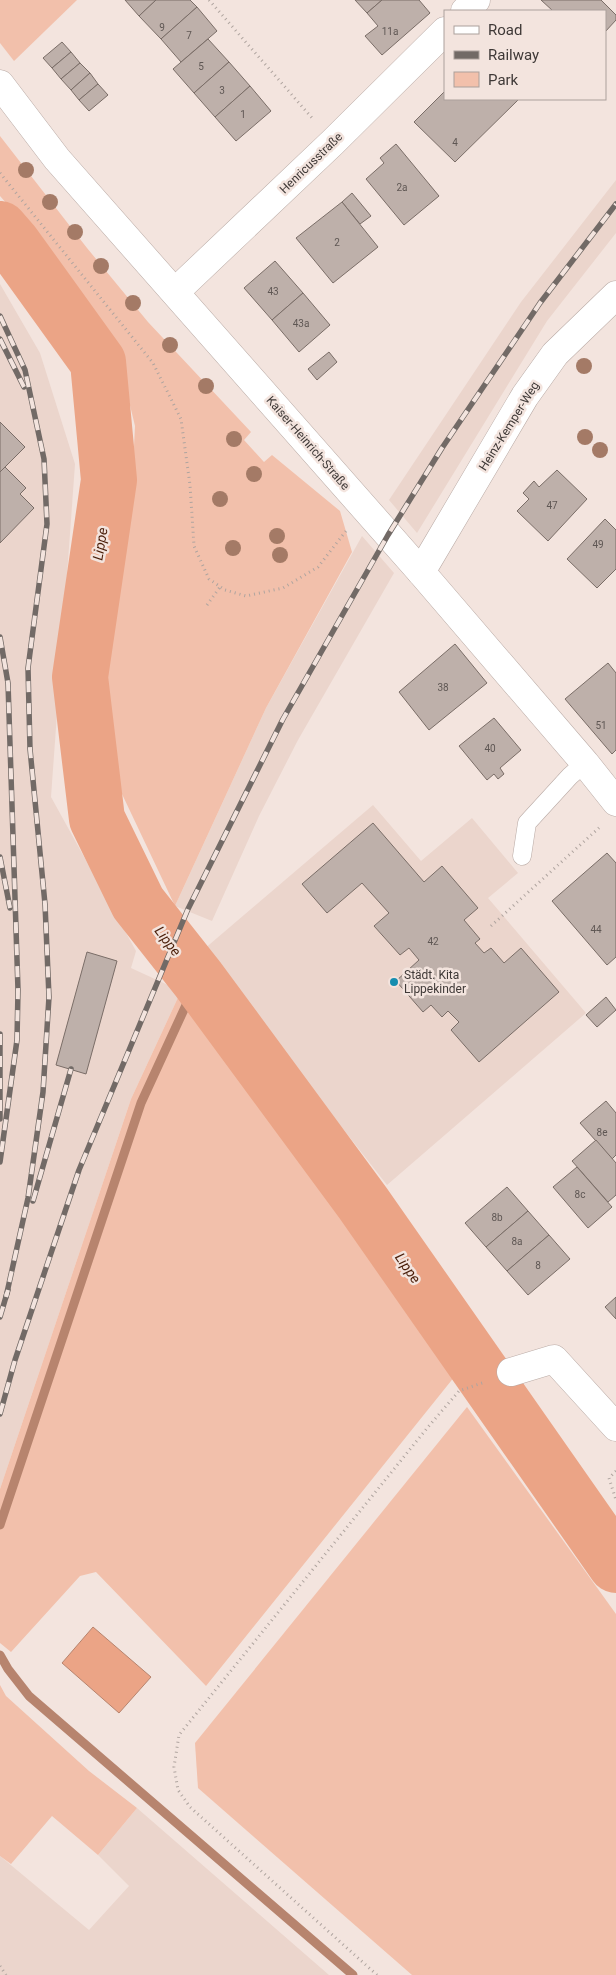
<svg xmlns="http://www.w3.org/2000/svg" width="616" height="1975" viewBox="0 0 616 1975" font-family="Roboto,sans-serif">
  <rect width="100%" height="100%" fill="#f3e4de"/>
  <g fill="#ebd5cc">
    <polygon points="616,180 616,233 547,321 417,533 389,500 521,302"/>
    <polygon points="0,284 40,353 75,464 51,797 136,951 131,968 181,991 131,1099 0,1489"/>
    <polygon points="362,536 394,573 298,740 259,816 212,921 175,906 266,708"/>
    <polygon points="373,805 421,861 472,818 518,873 488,898 586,1013 387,1185 203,950"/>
    <polygon points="137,1808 329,1975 0,1975 0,1856 89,1930 129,1886 98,1855"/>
  </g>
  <g fill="#f2c0ab">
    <polygon points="0,0 77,0 14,61 0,43"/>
    <polygon points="0,136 87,248 148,322 251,432 244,440 264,462 272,455 340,511 352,552 266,708 175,906 122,794 98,708 104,636 115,572 131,506 135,426 122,372 86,301 30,230 0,196"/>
    <polygon points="181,991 211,1024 455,1376 206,1686 96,1572 80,1576 11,1652 0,1643 0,1489 131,1099"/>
    <polygon points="467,1407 616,1614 616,1975 412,1975 198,1788 195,1743"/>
    <polygon points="0,1685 6,1696 89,1771 137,1808 98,1855 52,1816 11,1864 0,1856"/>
  </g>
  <polygon fill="#eba486" stroke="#b7846e" points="93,1627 151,1677 119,1713 62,1663"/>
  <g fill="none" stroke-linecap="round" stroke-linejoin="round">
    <g stroke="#b7846e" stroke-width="9">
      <polyline points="0,1525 141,1103 198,979"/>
      <polyline points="0,1655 8,1669 29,1696 353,1975"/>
    </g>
    <polyline stroke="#eba486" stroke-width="56" points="0,229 13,244 98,362 109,480 80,677 97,819 138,903 198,979 363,1203 616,1565"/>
  </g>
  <g fill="#beb0aa" stroke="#7a6d67">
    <polygon points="125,0 156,0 139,16"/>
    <polygon points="156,0 190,0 197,7 161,39 139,16"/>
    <polygon points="355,0 382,0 367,13"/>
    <polygon points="382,0 419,0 430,13 382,55 365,36 378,26 367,13"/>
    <polygon points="541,0 601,0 616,15 616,20 605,32 605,11 553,11"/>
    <polygon points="197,7 217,31 181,62 161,39"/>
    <polygon points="208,39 229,62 194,93 173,69"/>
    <polygon points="62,42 71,52 52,68 43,58"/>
    <polygon points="71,52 80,63 61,79 52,68"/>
    <polygon points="229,62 250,86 215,117 194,93"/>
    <polygon points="80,63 90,73 71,90 61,79"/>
    <polygon points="90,73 98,84 79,100 71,90"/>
    <polygon points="98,84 108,95 89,111 79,100"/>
    <polygon points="250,86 271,111 236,141 215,117"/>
    <polygon points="445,91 445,99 519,99 455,162 414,122"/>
    <polygon points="396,144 439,196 404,225 366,179 384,163 380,158"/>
    <polygon points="352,193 371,216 360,224 342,202"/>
    <polygon points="342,202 378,247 333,283 296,238"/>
    <polygon points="275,261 303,293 272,320 244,288"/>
    <polygon points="303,293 330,325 299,352 272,320"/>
    <polygon points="329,352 337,362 317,380 308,369"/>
    <polygon points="0,422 25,447 0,472"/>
    <polygon points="5,467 26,488 20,494 34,508 0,543 0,472"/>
    <polygon points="557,470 587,499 548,541 517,511 529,499 523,493 534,481 539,487"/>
    <polygon points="605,519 616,530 616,569 597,588 567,559"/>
    <polygon points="455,644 487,683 429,730 399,692"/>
    <polygon points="608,663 616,673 616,750 612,754 565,699"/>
    <polygon points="494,718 521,750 500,768 504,774 498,779 494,774 487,780 459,746"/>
    <polygon points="373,823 424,882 442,866 478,908 464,920 480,939 475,943 484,953 491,948 504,963 521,948 559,992 479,1062 451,1030 459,1022 448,1011 442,1017 431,1005 423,1012 396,981 419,960 409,948 400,955 374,926 389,913 362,883 327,913 302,884"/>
    <polygon points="607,853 616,863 616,957 607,965 552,901"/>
    <polygon points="87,952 117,961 86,1074 56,1065"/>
    <polygon points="606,997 616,1010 597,1027 586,1015"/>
    <polygon points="606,1101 616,1113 616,1155 612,1159 580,1123"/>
    <polygon points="596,1140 616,1163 616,1195 608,1202 572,1161"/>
    <polygon points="577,1167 612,1207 588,1228 553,1187"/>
    <polygon points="507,1187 528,1211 486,1247 465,1223"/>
    <polygon points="528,1211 549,1235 507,1271 486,1247"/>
    <polygon points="549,1235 570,1259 528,1295 507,1271"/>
    <polygon points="616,1297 616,1319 605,1307"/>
  </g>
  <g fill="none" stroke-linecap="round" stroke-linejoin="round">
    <defs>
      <polyline id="lane" points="522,856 527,823 570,776 585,763"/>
      <g id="street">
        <polyline points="465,11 476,0"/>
        <polyline points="0,84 57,159 421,572 585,763 616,802"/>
        <polyline points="175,292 333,142 445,31"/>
        <polyline points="421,572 525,396 555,354 616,295"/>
        <polyline points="511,1372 554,1359 616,1427"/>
      </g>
    </defs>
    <use href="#lane" stroke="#baaba6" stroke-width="19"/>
    <use href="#street" stroke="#baaba6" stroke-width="29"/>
    <g stroke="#afa49f" stroke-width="3" stroke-dasharray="1 4" stroke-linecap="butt">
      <polyline points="209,0 313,119"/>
      <polyline points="0,173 153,363 181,419 190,485 194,546 209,579 225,590 246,596 283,588 318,567 346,531"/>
      <polyline points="207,605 220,587"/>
      <polyline points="491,926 601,826"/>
      <polyline points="616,1471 609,1478 616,1500"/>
      <polyline points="0,1966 6,1975"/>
      <polyline points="377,1975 190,1807 178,1790 174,1767 179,1735 428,1427 459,1391 485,1382"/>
    </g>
    <use href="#lane" stroke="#fff" stroke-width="18"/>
    <use href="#street" stroke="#fff" stroke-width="28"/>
    <defs>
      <g id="rail">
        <polyline points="0,316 25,370 44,459 47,524 28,668 30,749 45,904 49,997 43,1092 28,1198 6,1297"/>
        <polyline points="0,339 24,387"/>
        <polyline points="0,637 8,683 18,990 17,1040 0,1162"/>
        <polyline points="0,857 10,908"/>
        <polyline points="0,1034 0,1119"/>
        <polyline points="33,1201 71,1069"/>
        <polyline points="0,1317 8,1290"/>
        <polyline points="0,1414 15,1360 79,1170 188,909 283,719 388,535 442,448 540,303 616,204"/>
      </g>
    </defs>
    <use href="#rail" stroke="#726a66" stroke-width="5.5"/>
    <use href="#rail" stroke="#f3e4de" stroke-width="4" stroke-dasharray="11" stroke-linecap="butt"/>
  </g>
  <g fill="#a47a66">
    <circle cx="26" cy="170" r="8"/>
    <circle cx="50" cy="202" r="8"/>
    <circle cx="75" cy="232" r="8"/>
    <circle cx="101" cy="266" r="8"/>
    <circle cx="133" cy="303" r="8"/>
    <circle cx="170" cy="345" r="8"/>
    <circle cx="584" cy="366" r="8"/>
    <circle cx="206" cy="386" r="8"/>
    <circle cx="585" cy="437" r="8"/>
    <circle cx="234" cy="439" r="8"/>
    <circle cx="600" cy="450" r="8"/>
    <circle cx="254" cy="474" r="8"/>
    <circle cx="220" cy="499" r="8"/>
    <circle cx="277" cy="536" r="8"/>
    <circle cx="233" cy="548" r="8"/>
    <circle cx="280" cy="555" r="8"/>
  </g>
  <circle fill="#158daf" stroke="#f3e4de" stroke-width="2" cx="394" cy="982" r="5"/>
  <g text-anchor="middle" stroke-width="5" stroke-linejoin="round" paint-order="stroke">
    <g font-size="10" fill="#5f5754">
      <text x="162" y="31">9</text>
      <text x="390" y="35">11a</text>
      <text x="189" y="39">7</text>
      <text x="201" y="70">5</text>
      <text x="222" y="94">3</text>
      <text x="243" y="118">1</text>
      <text x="455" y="146">4</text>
      <text x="402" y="191">2a</text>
      <text x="337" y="246">2</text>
      <text x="273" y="295">43</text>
      <text x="301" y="327">43a</text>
      <text x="552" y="509">47</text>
      <text x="598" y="548">49</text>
      <text x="443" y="691">38</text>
      <text x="601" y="729">51</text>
      <text x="490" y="752">40</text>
      <text x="596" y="933">44</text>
      <text x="433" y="945">42</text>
      <text x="602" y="1136">8e</text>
      <text x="580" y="1198">8c</text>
      <text x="497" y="1221">8b</text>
      <text x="517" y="1245">8a</text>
      <text x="538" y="1269">8</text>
    </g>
    <g font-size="12" fill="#3f3937" stroke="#f3e4de">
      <text transform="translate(311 163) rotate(-44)" y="4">Henricusstraße</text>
      <text transform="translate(509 426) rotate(-58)" y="4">Heinz-Kemper-Weg</text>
      <text transform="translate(308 443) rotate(49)" y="4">Kaiser-Heinrich-Straße</text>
    </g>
    <g font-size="12" fill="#3f3937" stroke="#f3e4de" text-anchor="start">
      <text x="404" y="979">Städt. Kita<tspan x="404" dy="14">Lippekinder</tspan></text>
    </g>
    <g font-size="14" font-style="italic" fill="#491d08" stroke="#f3e4de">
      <text transform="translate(100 544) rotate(-81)" y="5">Lippe</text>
      <text transform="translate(168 941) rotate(52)" y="5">Lippe</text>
      <text transform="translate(408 1268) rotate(55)" y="5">Lippe</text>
    </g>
  </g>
  <rect x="444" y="10" width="162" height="90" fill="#f3e4de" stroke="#aba09b"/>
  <rect x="454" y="26" width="25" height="8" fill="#ffffff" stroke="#aba09b"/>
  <text x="488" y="35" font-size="15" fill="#3f3937">Road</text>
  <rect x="454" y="51" width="25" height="8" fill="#726a66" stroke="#aba09b"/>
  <text x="488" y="60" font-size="15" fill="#3f3937">Railway</text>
  <rect x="454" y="72" width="25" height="15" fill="#f2c0ab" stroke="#aba09b"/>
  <text x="488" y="85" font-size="15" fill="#3f3937">Park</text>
</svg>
